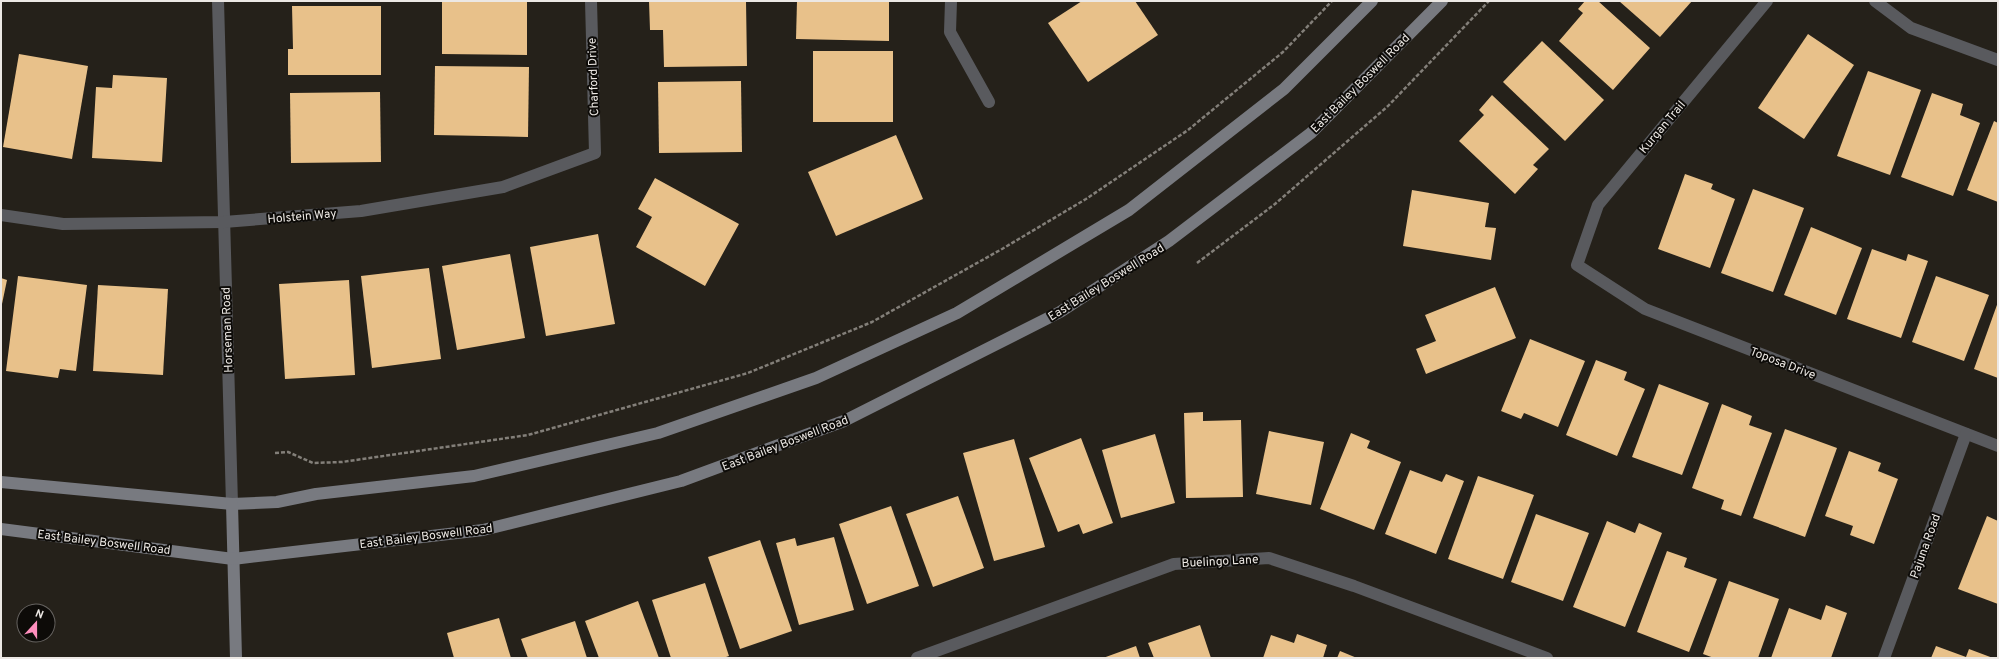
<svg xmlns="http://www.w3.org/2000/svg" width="1999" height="659" viewBox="0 0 1999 659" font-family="Overpass,sans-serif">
  <rect width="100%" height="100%" fill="#25211a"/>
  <g fill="#e8c18a">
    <polygon points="442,1 527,1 527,55 442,54"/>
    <polygon points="649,1 746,1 747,66 664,67 663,30 650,30"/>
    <polygon points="797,1 889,1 889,41 796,39"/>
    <polygon points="1082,1 1135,1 1158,35 1088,82 1048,23"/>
    <polygon points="1585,1 1598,1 1650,48 1613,90 1559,41 1583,13 1578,9"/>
    <polygon points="1619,1 1692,1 1660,37"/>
    <polygon points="292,6 381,6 381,75 288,75 288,49 293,49"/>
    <polygon points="1808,34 1854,65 1804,139 1758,108"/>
    <polygon points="1542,41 1604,100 1565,141 1503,82"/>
    <rect x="813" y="51" width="80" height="71"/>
    <polygon points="19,54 88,66 72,159 3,147"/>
    <polygon points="435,66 529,67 528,137 434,135"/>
    <polygon points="1868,71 1921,90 1890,175 1837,156"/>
    <polygon points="113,75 167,78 162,162 92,158 96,87 112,88"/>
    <polygon points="741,81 742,152 659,153 658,82"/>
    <polygon points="380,92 381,162 291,163 290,93"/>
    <polygon points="1932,93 1963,104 1960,115 1980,123 1953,196 1901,177"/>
    <polygon points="1492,95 1549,149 1533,165 1538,169 1515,194 1459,141 1484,115 1479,110"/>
    <polygon points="1994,121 1998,123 1998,202 1967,190"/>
    <polygon points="896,135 923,199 836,236 808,172"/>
    <polygon points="1685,174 1713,184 1711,189 1735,199 1710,268 1658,249"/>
    <polygon points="655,178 739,224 705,286 636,247 652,217 638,209"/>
    <polygon points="1753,189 1804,208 1773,292 1721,273"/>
    <polygon points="1412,190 1489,203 1485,227 1496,228 1491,260 1403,246"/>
    <polygon points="1811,227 1862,248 1836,315 1784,295"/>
    <polygon points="598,234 615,324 546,336 530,247"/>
    <polygon points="1872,249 1906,261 1908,254 1928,261 1901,338 1847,319"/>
    <polygon points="510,254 525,338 457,350 442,266"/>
    <polygon points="429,268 441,359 372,368 361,276"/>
    <polygon points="18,276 87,285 76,371 60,369 58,378 6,371"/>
    <polygon points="1936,276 1989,295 1964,361 1912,342"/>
    <polygon points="1,278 7,280 2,304 1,304"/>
    <polygon points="349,280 355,375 285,379 279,284"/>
    <polygon points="98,285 168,289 163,375 93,371"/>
    <polygon points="1495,287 1516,338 1426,374 1416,349 1436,341 1425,315"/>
    <polygon points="1998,302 1998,378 1974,369"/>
    <polygon points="1530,339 1585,361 1558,427 1524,413 1521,419 1501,411"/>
    <polygon points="1596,360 1627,372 1624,380 1645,389 1617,456 1566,435"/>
    <polygon points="1659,384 1709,403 1682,475 1632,457"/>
    <polygon points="1722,404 1752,416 1749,425 1772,433 1741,516 1721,509 1724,500 1692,488"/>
    <polygon points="1203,412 1203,421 1241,420 1243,497 1186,498 1184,413"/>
    <polygon points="1785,429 1837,448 1805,537 1753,518"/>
    <polygon points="1269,431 1324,442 1311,505 1256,494"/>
    <polygon points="1351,433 1370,441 1367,448 1401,462 1374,530 1320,509"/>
    <polygon points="1155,434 1175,503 1121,518 1102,450"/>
    <polygon points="1081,438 1113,523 1083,534 1079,524 1058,532 1029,458"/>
    <polygon points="1014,439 1045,547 994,561 963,453"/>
    <polygon points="1849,451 1881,463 1878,471 1898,479 1874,544 1850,535 1853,526 1825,516"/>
    <polygon points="1410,470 1442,482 1446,474 1464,481 1436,554 1385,534"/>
    <polygon points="1478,476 1534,495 1503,579 1448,559"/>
    <polygon points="958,496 984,568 933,587 906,514"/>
    <polygon points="891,506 919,586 867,604 839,524"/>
    <polygon points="1536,514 1589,533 1563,601 1511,582"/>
    <polygon points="1987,516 1998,521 1998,604 1958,589"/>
    <polygon points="1607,521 1635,533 1639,523 1662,533 1625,627 1573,607"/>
    <polygon points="834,537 854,610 799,625 776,543 795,538 797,546"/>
    <polygon points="760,540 792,631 740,649 708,557"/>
    <polygon points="1667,551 1687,558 1684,567 1717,579 1689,652 1637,632"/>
    <polygon points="1729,581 1779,599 1758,658 1714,658 1703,654"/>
    <polygon points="705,583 729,656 723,658 671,658 652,600"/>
    <polygon points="638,601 659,658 599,658 585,621"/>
    <polygon points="1826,605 1847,613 1831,658 1771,658 1789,608 1821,620"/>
    <polygon points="499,618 511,658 454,658 447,633"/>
    <polygon points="575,621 587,658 528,658 521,639"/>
    <polygon points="1200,625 1211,658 1154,658 1148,643"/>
    <polygon points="1297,634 1327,645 1323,658 1263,658 1271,635 1294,643"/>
    <polygon points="1136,646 1140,658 1103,658"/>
    <polygon points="1936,646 1966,657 1969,649 1993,658 1931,658"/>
    <polygon points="1340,651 1357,658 1337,658"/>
  </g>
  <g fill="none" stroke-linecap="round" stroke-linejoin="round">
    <g stroke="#837f79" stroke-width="2.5" stroke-dasharray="4 2" stroke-linecap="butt">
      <polyline points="1197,263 1275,204 1388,106 1489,1"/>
      <polyline points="275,453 288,452 313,463 342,462 528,435 748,373 872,322 1002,249 1086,199 1188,130 1283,52 1332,1"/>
    </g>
    <g stroke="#595a5e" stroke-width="12">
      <polyline points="218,1 232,504"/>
      <polyline points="951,1 950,32 989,102"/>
      <polyline points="1767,1 1598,205 1577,265 1645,309 1998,446"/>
      <polyline points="1875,1 1911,28 1998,60"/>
      <polyline points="1,215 63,224 224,222 361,211 503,187 595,153 591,1"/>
      <polyline points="917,658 1174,564 1269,558 1354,586 1547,658"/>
      <polyline points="1884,658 1966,434"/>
    </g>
    <g stroke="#787a80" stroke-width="12">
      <polyline points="1,482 232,504 277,502 316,494 474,476 658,433 816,378 957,313 1129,210 1284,89 1372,1"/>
      <polyline points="232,504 236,658"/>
      <polyline points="1,529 233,559 483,530 681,481 844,421 1060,312 1169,241 1311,133 1442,1"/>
    </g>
  </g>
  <g text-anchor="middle" stroke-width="4" stroke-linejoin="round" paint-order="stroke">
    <g font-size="12" fill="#ece8e4" stroke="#0d0b08">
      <text transform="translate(593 77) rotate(-92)" y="4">Charford Drive</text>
      <text transform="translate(1360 83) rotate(-45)" y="4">East Bailey Boswell Road</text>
      <text transform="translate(1662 127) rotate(-50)" y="4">Kurgan Trail</text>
      <text transform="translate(302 216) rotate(-5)" y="4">Holstein Way</text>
      <text transform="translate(1106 282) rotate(-32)" y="4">East Bailey Boswell Road</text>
      <text transform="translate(227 330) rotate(-92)" y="4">Horseman Road</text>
      <text transform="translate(1783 363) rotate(21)" y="4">Toposa Drive</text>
      <text transform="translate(785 443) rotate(-21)" y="4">East Bailey Boswell Road</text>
      <text transform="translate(426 536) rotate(-7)" y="4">East Bailey Boswell Road</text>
      <text transform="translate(104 542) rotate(7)" y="4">East Bailey Boswell Road</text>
      <text transform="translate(1925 546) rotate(-70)" y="4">Pajuna Road</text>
      <text transform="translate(1220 561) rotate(-3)" y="4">Buelingo Lane</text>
    </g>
  </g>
  <rect width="1999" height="659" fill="none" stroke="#ece8e4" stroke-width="4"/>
  <g transform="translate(36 623) rotate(21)"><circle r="19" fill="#0d0b08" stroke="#666360"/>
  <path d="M0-3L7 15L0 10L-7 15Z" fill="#fe8ebd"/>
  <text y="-6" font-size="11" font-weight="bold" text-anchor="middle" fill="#ece8e4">N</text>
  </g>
</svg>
